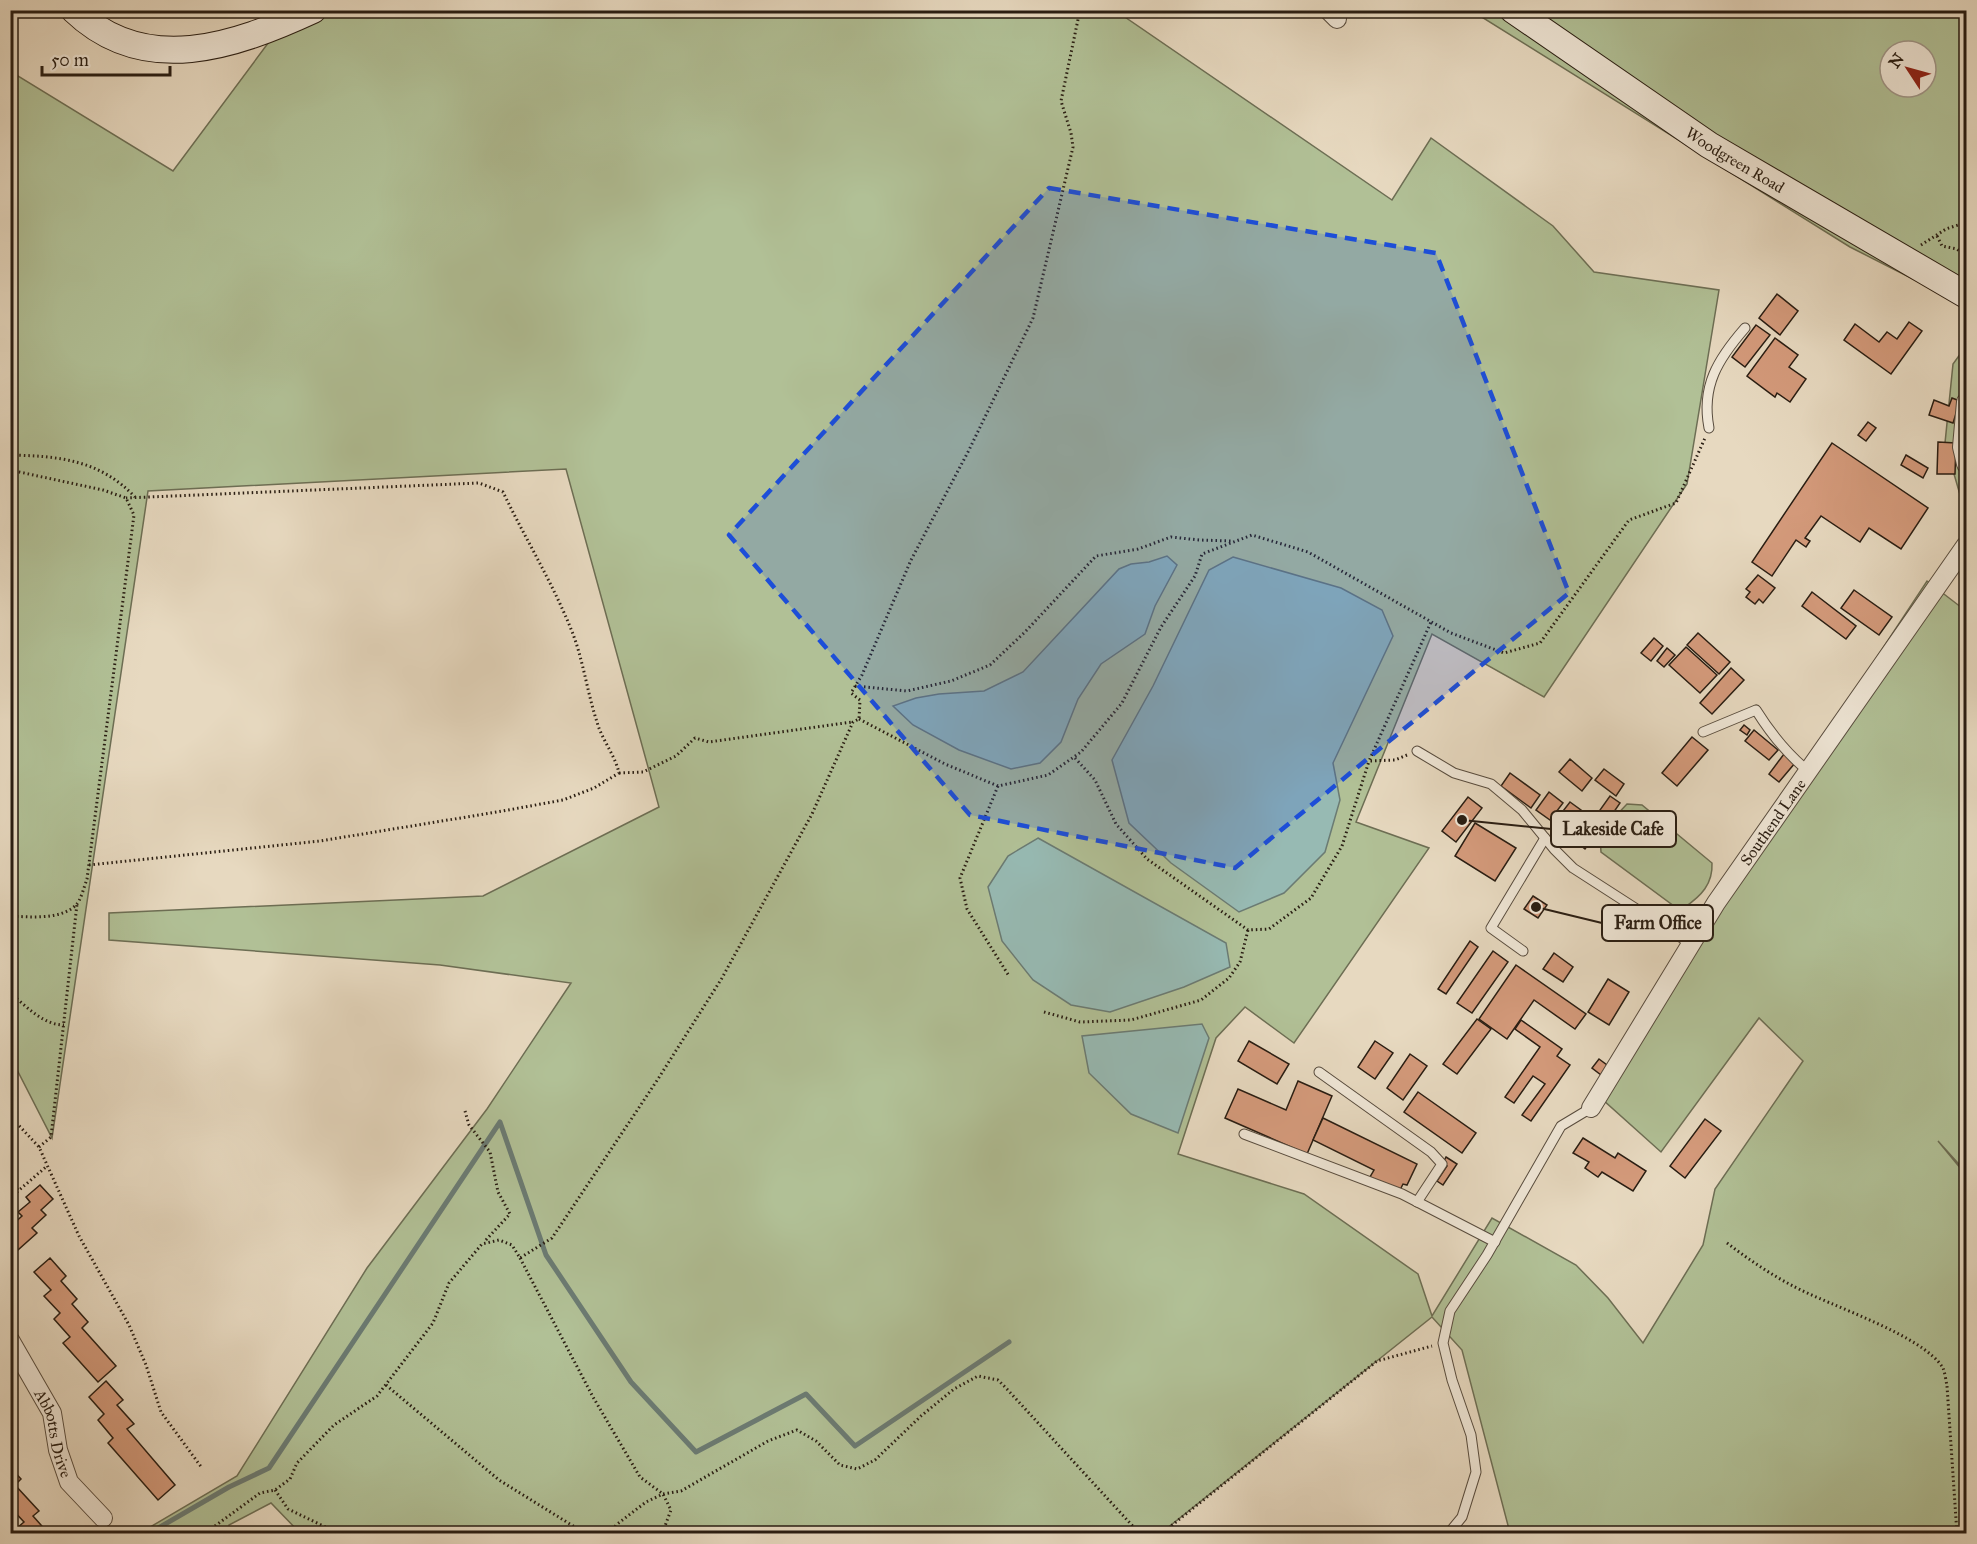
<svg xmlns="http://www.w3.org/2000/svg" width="1977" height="1544" viewBox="0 0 1977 1544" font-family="'IM FELL Great Primer',serif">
  <rect width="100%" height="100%" fill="#e7d9c0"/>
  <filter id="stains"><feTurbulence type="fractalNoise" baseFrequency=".00333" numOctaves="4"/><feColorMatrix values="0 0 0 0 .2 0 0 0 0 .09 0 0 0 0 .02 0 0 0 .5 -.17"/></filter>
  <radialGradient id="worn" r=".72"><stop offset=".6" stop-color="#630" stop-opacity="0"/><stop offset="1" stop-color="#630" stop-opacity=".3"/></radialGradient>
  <g fill="#b1c096" stroke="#6d6e54" stroke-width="1.5" fill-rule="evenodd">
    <polygon points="292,11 1116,11 1392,200 1431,138 1553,226 1594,272 1719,290 1687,484 1544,697 1432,634 1356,822 1429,848 1294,1043 1245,1007 1216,1038 1178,1154 1304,1194 1418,1274 1432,1316 1492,1218 1576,1265 1608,1298 1643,1343 1703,1245 1715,1189 1803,1061 1759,1018 1661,1152 1592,1090 1927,581 1966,611 1966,1172 1938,1141 1966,1175 1966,1533 1510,1533 1462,1350 1432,1317 1161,1533 301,1534 271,1503 229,1525 229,1533 140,1533 237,1476 367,1268 487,1109 571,983 440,965 109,940 109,913 483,896 659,807 566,469 148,491 52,1138 10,1056 10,71 173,171"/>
    <path d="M1472 11H1966V306L1850 247ZM1890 51H1926V87H1890Z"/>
    <polygon points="1966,346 1966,504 1963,505 1945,443 1953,364"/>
    <path d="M1627 804 1642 805 1712 863C1713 884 1701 896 1685 907L1674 906 1601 852 1600 837 1610 822Z"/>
  </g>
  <g fill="#97bab3" stroke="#6b7b73" stroke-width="1.5">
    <polygon points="1167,556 1177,565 1155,606 1145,634 1101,664 1078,699 1061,742 1040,763 1011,769 959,750 913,725 893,706 916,698 939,694 984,691 1023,672 1119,569 1131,564 1149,562"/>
    <polygon points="1233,557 1341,588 1382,610 1393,636 1333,763 1340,800 1325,852 1284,893 1239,912 1171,863 1129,823 1112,760 1153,686 1209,570"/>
    <polygon points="1038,838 1226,943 1230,967 1184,987 1110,1012 1071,1005 1033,980 1002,941 988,887 1008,856"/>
    <polygon points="1202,1024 1209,1038 1178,1133 1131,1114 1089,1073 1082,1036"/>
  </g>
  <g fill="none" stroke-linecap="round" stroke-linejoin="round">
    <polyline stroke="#6b7b73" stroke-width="5" points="148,1534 229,1487 269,1468 500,1122 546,1255 631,1382 696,1452 806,1394 855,1446 1009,1342"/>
  </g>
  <g fill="#d49a7b" stroke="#291d12" stroke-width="1.5">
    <polygon points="1777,294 1798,311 1780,335 1759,318"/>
    <polygon points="1909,322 1922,331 1891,374 1844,340 1855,324 1879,342 1887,332 1897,339"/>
    <polygon points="1756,325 1770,335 1745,367 1732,357"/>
    <polygon points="1775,338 1798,355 1789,367 1806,379 1790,402 1777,393 1775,397 1747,376"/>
    <polygon points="1952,398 1960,401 1953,423 1929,415 1934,400 1949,406"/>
    <polygon points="1868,422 1876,428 1866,441 1858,435"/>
    <polygon points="1938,442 1956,443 1955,474 1937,474"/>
    <polygon points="1832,443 1928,508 1901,549 1869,528 1860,542 1821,516 1805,538 1810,541 1806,547 1796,540 1772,576 1752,562"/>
    <polygon points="1906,455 1928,468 1923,478 1901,465"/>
    <polygon points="1758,575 1775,588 1763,603 1759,599 1755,604 1746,597 1750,592 1746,589"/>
    <polygon points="1854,590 1892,617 1879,635 1841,608"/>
    <polygon points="1812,592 1856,626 1846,639 1802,606"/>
    <polygon points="1698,633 1730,662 1719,674 1687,645"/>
    <polygon points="1654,638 1663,646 1651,661 1641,653"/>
    <polygon points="1686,647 1717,675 1700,693 1669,665"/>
    <polygon points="1667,648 1675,655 1664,667 1657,661"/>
    <polygon points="1731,668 1744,680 1712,714 1700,703"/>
    <polygon points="1744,725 1750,730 1747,735 1740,730"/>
    <polygon points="1754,730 1778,750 1769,760 1745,741"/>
    <polygon points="1692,737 1708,750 1677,786 1662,773"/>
    <polygon points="1784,754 1795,763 1779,782 1769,774"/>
    <polygon points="1570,759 1592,778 1582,791 1559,772"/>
    <polygon points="1604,769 1624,784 1616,796 1595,780"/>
    <polygon points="1510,773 1540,795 1531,808 1501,786"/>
    <polygon points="1549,792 1563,803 1550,820 1536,810"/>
    <polygon points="1610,796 1620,803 1605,825 1595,817"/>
    <polygon points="1468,797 1482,808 1456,842 1442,831"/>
    <polygon points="1570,802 1585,813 1568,835 1553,824"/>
    <polygon points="1587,815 1602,826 1585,849 1570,837"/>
    <polygon points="1475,823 1516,848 1495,881 1455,856"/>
    <polygon points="1533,896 1547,905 1538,918 1524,909"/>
    <polygon points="1470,941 1478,947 1446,994 1438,989"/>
    <polygon points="1493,951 1508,962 1472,1013 1457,1003"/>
    <polygon points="1554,953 1573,967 1563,982 1543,969"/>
    <polygon points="1516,965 1586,1014 1575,1029 1534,1000 1507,1039 1479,1019"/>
    <polygon points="1608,979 1629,992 1609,1025 1588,1012"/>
    <polygon points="1477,1019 1491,1029 1457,1074 1443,1064"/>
    <polygon points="1521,1020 1562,1049 1557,1056 1570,1065 1531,1121 1522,1115 1545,1084 1533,1076 1514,1103 1505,1097 1540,1047 1515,1029"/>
    <polygon points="1249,1041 1289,1064 1277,1084 1238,1061"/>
    <polygon points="1375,1041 1393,1053 1375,1079 1358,1067"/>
    <polygon points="1410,1054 1427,1066 1403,1100 1387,1088"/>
    <polygon points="1599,1059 1607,1065 1601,1075 1592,1068"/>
    <polygon points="1298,1081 1332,1096 1307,1154 1225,1118 1238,1089 1286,1110"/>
    <polygon points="1418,1092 1476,1133 1462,1153 1404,1112"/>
    <polygon points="1323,1118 1417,1164 1407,1185 1403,1184 1399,1192 1370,1177 1374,1170 1313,1140"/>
    <polygon points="1705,1119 1721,1131 1685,1178 1670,1166"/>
    <polygon points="1583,1138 1615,1158 1618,1153 1646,1171 1633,1191 1602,1172 1598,1177 1585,1168 1589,1162 1573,1153"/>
    <polygon points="1446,1157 1457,1164 1443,1185 1437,1181 1447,1166 1443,1163"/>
    <polygon points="10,1181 18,1189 10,1195"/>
    <polygon points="40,1185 53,1199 41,1210 46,1215 32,1228 37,1233 10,1257 10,1227 22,1216 18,1212 30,1202 26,1197"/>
    <polygon points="50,1258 66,1276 61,1281 77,1299 72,1304 88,1322 82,1328 116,1366 98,1382 63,1343 70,1337 54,1319 60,1313 44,1296 51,1290 34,1272"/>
    <polygon points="106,1381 123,1400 117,1405 134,1424 127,1429 175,1485 158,1500 108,1443 113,1438 98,1420 104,1414 89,1397"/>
    <polygon points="10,1467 21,1479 15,1485 39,1511 33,1516 49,1534 22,1534 17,1528 24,1522 10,1507"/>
  </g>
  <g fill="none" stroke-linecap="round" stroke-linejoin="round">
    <defs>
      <g id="lane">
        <path d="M1709 428C1701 386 1718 359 1745 328"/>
        <path d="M1703 732 1756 710C1771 734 1786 753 1808 771"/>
        <polyline points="1417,751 1454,773 1491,784 1522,810 1554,849 1573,868 1691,944"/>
        <polyline points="1523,951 1491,928 1545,838"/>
        <polyline points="1319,1072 1431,1152 1442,1164 1417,1202"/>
        <polyline points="1244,1134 1402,1194 1495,1242"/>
        <polyline points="1448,1534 1462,1517 1476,1472 1471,1435 1452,1380 1443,1343 1450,1311 1487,1255 1561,1126 1591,1108"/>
      </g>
      <g id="street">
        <polyline points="1328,10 1337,19"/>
        <polyline points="1966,402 1962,447 1966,464"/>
        <path id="s1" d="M1591 1108 1716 903 1966 545"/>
        <path id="s2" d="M10 1340 52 1413 58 1450 69 1482 103 1518"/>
      </g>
      <g id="secondary">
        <path d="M74 10C145 78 235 46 313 10"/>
        <path id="s3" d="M1513 10 1709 145 1966 295"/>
      </g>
    </defs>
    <use href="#lane" stroke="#584c3e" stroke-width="11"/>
    <use href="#street" stroke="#584c3e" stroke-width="20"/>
    <use href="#secondary" stroke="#291d12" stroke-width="28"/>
    <g stroke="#291d12" stroke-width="3" stroke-dasharray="1.5 3" stroke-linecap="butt">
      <polyline points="1937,236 1942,246 1957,249 1966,256"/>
      <polyline points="1921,245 1946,229 1964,223 1966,217"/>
      <path d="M10 455C59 456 100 460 135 497"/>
      <path d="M10 470 103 490 126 498 134 515 87 879C84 887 81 900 76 905 61 920 30 917 10 916"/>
      <polyline points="855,686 907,691 951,681 990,665 1025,632 1096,556 1138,549 1171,537 1199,540 1232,541"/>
      <polyline points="859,719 945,764 998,786 1048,775 1081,752 1122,703 1161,627 1195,576 1202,554 1252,535 1308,552 1451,633 1504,653 1540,643 1629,520 1676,503 1705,438"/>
      <polyline points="1407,755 1395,760 1369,761 1431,622"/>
      <polyline points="1075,758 1095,780 1116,824 1147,859 1248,930 1269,929 1311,898 1342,846 1369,761"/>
      <polyline points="619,773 643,772 676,756 695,738 709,742 852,722"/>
      <polyline points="998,786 960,878 967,909 1009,976"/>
      <path d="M89 865 320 841 497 812 563 800 594 788 619 773C615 755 602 740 597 722 587 692 583 658 571 629 552 582 525 538 503 492L479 483 126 498"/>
      <path d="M10 993C26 1006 43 1025 64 1025"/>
      <polyline points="1044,1012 1080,1022 1131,1020 1201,1000 1229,978 1240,962 1248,930"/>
      <polyline points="465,1111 469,1125 490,1152 498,1192 510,1214 484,1242"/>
      <polyline points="10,1116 39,1147 79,1236 129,1325 146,1365 161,1412 202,1468"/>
      <polyline points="39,1147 51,1137 77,904"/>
      <polyline points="10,1198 47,1166"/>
      <path d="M1727 1243C1748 1259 1770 1274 1793 1286 1830 1306 1923 1335 1943 1368 1945 1373 1946 1381 1947 1386L1957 1534"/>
      <polyline points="520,1258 593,1397 640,1477 663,1494 671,1510 662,1534"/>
      <polyline points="386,1385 499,1480 586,1534"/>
      <polyline points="275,1490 288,1509 340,1534"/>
      <polyline points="204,1534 260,1493 275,1490 290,1479 297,1463 334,1425 377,1396 433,1323 449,1283 482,1244 499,1240 512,1245 520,1258 552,1238 658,1079 722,978 812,814 853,722 859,719 860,700 851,693 862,675 911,560 969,450 1033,318 1073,147 1071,133 1061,101 1080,10"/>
      <polyline points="610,1534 616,1525 646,1502 663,1494 681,1491 768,1441 797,1430 816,1441 840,1465 857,1469 875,1460 921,1416 954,1389 978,1376 998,1380 1006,1388 1140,1534"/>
      <polyline points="1161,1534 1377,1361 1432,1346"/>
    </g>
    <use href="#lane" stroke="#efe6d6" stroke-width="9"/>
    <use href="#street" stroke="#efe6d6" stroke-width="18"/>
    <use href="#secondary" stroke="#efe6d6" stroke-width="26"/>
  </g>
  <path fill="#1d4ed8" fill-opacity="0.2" stroke="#1d4ed8" stroke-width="4.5" stroke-dasharray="12 8" stroke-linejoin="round" d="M1049 188 1436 253 1569 593 1235 868 970 815 729 535Z"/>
  <g text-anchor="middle" stroke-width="5" stroke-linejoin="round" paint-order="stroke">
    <g font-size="16" fill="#291d12" stroke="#efe6d6">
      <text dy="6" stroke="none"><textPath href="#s3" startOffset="268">Woodgreen Road</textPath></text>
      <text dy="6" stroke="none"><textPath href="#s1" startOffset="339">Southend Lane</textPath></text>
      <text dy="6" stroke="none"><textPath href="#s2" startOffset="104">Abbotts Drive</textPath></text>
    </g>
  </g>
  <path fill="none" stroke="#291d12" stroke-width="2" d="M1462 820L1551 829M1536 907L1602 923"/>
  <g fill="#291d12" stroke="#efe6d6" stroke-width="2">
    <circle cx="1462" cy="820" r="6"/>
    <circle cx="1536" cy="907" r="6"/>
  </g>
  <g fill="#efe6d6" stroke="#291d12" stroke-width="2">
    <rect x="1551" y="811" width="125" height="36" rx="6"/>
    <rect x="1602" y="905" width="111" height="36" rx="6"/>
  </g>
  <g font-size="18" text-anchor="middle" font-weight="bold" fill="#291d12">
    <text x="1613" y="835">Lakeside Cafe</text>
    <text x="1658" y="929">Farm Office</text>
  </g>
  <rect width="1977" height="1544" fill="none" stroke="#e7d9c0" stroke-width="36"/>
  <rect x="12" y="12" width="1953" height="1520" fill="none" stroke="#291d12" stroke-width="3"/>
  <rect x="18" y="18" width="1941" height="1508" fill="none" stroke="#291d12" stroke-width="1.5"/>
  <g transform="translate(1908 69) rotate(306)"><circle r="28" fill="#efe6d6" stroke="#a09688" stroke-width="1.5"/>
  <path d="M0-4.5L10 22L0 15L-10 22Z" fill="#8f2418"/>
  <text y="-9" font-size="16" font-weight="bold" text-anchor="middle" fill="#291d12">N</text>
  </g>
  <path d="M42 66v9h128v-9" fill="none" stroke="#291d12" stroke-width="3"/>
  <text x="51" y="66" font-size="18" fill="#291d12" stroke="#efe6d6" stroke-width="4.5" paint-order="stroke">50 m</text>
  <rect width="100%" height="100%" filter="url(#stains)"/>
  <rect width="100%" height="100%" fill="url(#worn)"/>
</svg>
